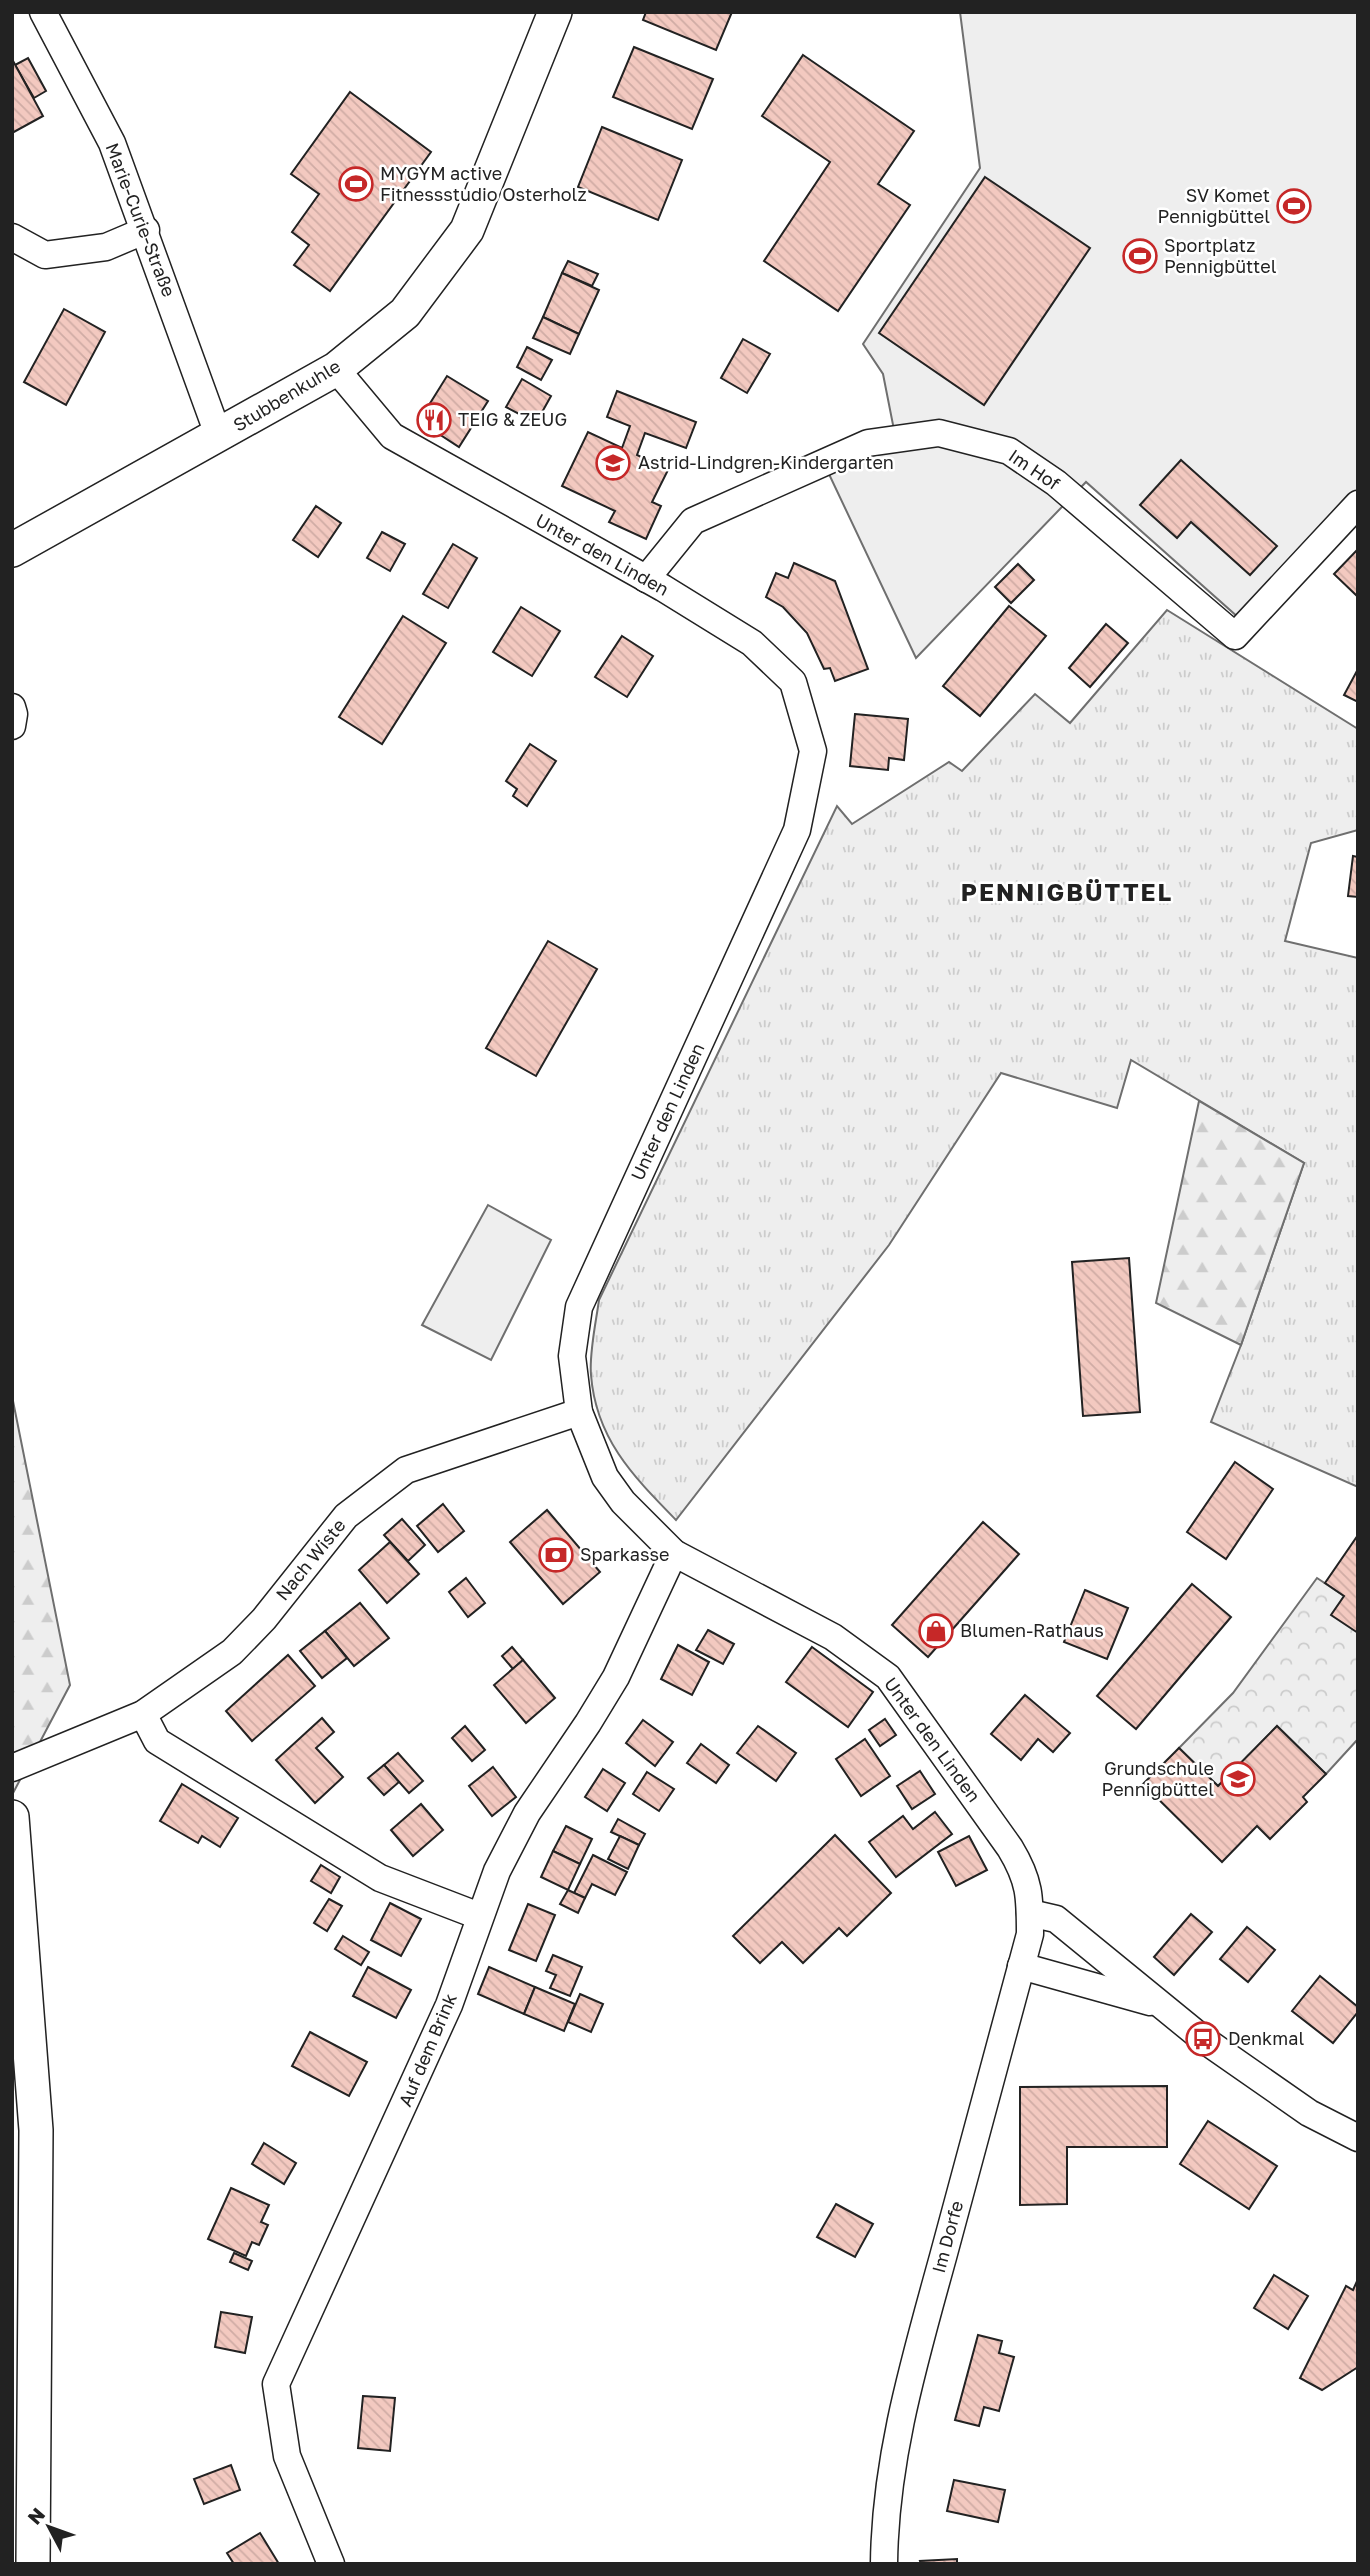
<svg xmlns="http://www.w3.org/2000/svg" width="1370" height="2576" viewBox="0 0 1370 2576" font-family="'Golos Text',sans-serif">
  <defs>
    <pattern id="grass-tufts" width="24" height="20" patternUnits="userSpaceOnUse" patternTransform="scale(1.75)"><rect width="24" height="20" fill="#eee"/><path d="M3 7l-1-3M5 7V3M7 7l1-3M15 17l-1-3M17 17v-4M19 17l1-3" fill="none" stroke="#ccc"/></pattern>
    <pattern id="forest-firs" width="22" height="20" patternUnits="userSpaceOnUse" patternTransform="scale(1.75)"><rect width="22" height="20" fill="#eee"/><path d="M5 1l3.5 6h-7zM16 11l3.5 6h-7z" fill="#ccc"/></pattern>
    <pattern id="park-crowns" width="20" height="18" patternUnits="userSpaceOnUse" patternTransform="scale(1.75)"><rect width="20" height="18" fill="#eee"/><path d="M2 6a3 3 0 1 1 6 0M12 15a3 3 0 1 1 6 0" fill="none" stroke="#ccc"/></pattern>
    <pattern id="building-back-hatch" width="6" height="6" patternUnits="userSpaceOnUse" patternTransform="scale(1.75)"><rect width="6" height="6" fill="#f3c9c0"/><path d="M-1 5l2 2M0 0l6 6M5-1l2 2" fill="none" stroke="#d0aca5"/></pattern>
  </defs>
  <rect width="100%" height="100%" fill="#fff"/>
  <path fill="url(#grass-tufts)" stroke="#6f6f6f" stroke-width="2" d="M1167 610 1358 729V830L1311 843 1285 941 1358 958V1487L1211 1422 1241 1345 1304 1163 1131 1060 1117 1108 1001 1073 889 1245 676 1520C633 1476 596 1439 591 1375 589 1353 596 1322 599 1300L837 806 852 824 949 762 962 771 1035 694 1070 723Z"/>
  <g fill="url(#forest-firs)" stroke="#6f6f6f" stroke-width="2">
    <polygon points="1199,1101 1304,1163 1241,1345 1156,1303"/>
    <polygon points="12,1396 70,1685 12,1795"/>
  </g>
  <polygon fill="url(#park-crowns)" stroke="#6f6f6f" stroke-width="2" points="1317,1578 1344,1596 1358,1633 1358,1739 1326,1774 1277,1726 1218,1786 1179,1748 1233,1693"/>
  <g fill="#eee" stroke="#6f6f6f" stroke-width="2">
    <polygon points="960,12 1358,12 1358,489 1239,618 1086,482 916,658 828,472 897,445 883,374 863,344 980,168"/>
    <polygon points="488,1205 551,1240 491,1360 422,1325"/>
  </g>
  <g fill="url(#building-back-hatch)" stroke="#222" stroke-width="2">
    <polygon points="646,12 732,12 716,50 643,20"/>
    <polygon points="634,47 713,79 692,129 613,97"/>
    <polygon points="803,55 914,131 878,184 910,205 838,311 764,261 830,162 762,116"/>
    <polygon points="28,58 46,91 34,98 15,65"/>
    <polygon points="12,59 43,116 12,133"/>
    <polygon points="350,92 431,152 330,291 294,265 309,245 292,232 319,194 291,174"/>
    <polygon points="602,127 682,160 658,220 578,187"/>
    <polygon points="985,177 1090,248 984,405 879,333"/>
    <polygon points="568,261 598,274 592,286 562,273"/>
    <polygon points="562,273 599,290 579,334 543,317"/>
    <polygon points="64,309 105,332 66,405 24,382"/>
    <polygon points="543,317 579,334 570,354 533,338"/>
    <polygon points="743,339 770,354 747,393 721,378"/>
    <polygon points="527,347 552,360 541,380 517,367"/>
    <polygon points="447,376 488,401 459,447 419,421"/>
    <polygon points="522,379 551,396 536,423 506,407"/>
    <polygon points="617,391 696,422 686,448 645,433 637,455 668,470 652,502 661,506 646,539 609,522 615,511 562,486 588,432 622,448 630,426 607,417"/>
    <polygon points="1181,460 1277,546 1250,575 1191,522 1177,538 1140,505"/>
    <polygon points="316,506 341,523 318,557 293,540"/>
    <polygon points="382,532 405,544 390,571 367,558"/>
    <polygon points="453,544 477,558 448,608 423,594"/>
    <polygon points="1358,549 1358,593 1356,595 1334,574"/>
    <polygon points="794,563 835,581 868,669 835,681 830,668 824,669 807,633 783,607 766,597 776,573 788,578"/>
    <polygon points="1018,564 1034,580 1011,603 995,587"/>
    <polygon points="1009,606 1046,636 980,716 943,686"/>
    <polygon points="521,607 560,631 532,676 493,652"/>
    <polygon points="403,616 446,643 382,744 339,717"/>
    <polygon points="1106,624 1128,643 1090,687 1069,668"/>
    <polygon points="622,636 653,656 627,697 595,677"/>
    <polygon points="1358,669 1358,702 1344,695"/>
    <polygon points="855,714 908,719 904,760 889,758 888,770 850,766"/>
    <polygon points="530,744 556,761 527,806 513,796 517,789 506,781"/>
    <polygon points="1353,856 1358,857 1358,897 1348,896"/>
    <polygon points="548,941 597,969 536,1076 486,1048"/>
    <polygon points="1129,1258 1140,1412 1083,1416 1072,1262"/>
    <polygon points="1235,1462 1273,1489 1226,1559 1187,1532"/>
    <polygon points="443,1504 464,1531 438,1552 417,1526"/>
    <polygon points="547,1510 600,1572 563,1604 510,1542"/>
    <polygon points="402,1519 425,1545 408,1561 384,1535"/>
    <polygon points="983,1522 1019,1554 928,1657 892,1625"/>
    <polygon points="1358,1535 1358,1633 1331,1615 1344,1596 1325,1583"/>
    <polygon points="390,1542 419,1574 387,1603 359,1570"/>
    <polygon points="466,1578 485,1603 468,1617 449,1592"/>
    <polygon points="1192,1584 1231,1617 1136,1729 1097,1696"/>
    <polygon points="1085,1590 1128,1608 1107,1659 1064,1642"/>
    <polygon points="360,1603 389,1638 354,1666 325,1631"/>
    <polygon points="708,1630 734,1644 723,1664 696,1650"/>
    <polygon points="325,1631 347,1658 322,1678 300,1651"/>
    <polygon points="678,1645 709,1662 692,1695 661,1679"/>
    <polygon points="512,1647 523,1660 513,1669 502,1656"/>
    <polygon points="812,1647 873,1692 848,1727 786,1682"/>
    <polygon points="288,1655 315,1686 252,1741 226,1711"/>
    <polygon points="523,1660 555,1698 526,1723 494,1685"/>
    <polygon points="1025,1695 1070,1733 1053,1752 1038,1739 1021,1760 991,1734"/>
    <polygon points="322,1718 334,1732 316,1748 343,1777 315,1803 276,1760"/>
    <polygon points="885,1719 896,1735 880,1746 869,1730"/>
    <polygon points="643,1720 673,1742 655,1766 626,1743"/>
    <polygon points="465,1726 485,1750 472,1761 452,1738"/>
    <polygon points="758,1726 796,1753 776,1781 737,1753"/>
    <polygon points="1277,1726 1326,1774 1303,1797 1307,1802 1270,1839 1257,1826 1222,1862 1143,1784 1179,1748 1218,1786"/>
    <polygon points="865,1739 890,1776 861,1796 836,1759"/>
    <polygon points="701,1744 729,1765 716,1783 687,1763"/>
    <polygon points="398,1753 423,1781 409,1793 384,1765"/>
    <polygon points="384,1765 399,1782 384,1795 368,1778"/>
    <polygon points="493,1767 516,1797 492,1816 469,1786"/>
    <polygon points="603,1769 625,1783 607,1811 585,1797"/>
    <polygon points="920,1771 935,1794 912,1809 897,1786"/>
    <polygon points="647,1772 674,1789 659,1811 633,1794"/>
    <polygon points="182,1784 238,1818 220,1847 202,1836 198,1843 160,1821"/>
    <polygon points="421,1804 443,1830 413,1856 391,1830"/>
    <polygon points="935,1812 952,1834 896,1877 869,1842 903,1816 913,1829"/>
    <polygon points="618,1819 645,1834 639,1845 611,1832"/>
    <polygon points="566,1826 592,1839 580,1864 553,1851"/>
    <polygon points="835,1835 891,1893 847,1936 839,1928 803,1963 782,1942 760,1963 733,1936"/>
    <polygon points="620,1836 639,1845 628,1869 608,1859"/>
    <polygon points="969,1836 987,1870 956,1886 938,1852"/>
    <polygon points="553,1851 580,1864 568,1890 541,1877"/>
    <polygon points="593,1855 627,1872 615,1895 592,1884 585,1898 574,1893"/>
    <polygon points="321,1865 340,1877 331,1893 311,1881"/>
    <polygon points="568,1890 585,1898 578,1913 560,1904"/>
    <polygon points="329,1899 342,1906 327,1931 314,1923"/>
    <polygon points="390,1903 421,1919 401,1956 371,1940"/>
    <polygon points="528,1904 555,1915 536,1961 509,1950"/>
    <polygon points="1191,1914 1212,1932 1174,1975 1154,1957"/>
    <polygon points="1247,1927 1275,1950 1248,1982 1220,1959"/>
    <polygon points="343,1936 369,1952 361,1965 335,1949"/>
    <polygon points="553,1955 582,1967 570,1996 550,1988 556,1975 546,1971"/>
    <polygon points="368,1967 411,1990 396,2018 353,1996"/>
    <polygon points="489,1967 535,1987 524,2014 478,1994"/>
    <polygon points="1320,1976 1358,2007 1358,2012 1333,2043 1292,2011"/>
    <polygon points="535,1987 575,2004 564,2031 524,2014"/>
    <polygon points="580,1994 603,2004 591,2032 568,2022"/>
    <polygon points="310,2032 367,2062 349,2096 292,2066"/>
    <polygon points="1167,2086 1167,2147 1067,2147 1067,2204 1020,2205 1020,2087"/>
    <polygon points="1208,2121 1277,2166 1249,2209 1180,2164"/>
    <polygon points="264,2143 296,2163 284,2184 252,2164"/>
    <polygon points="231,2188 269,2205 261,2222 268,2225 259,2245 252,2242 246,2256 208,2239"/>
    <polygon points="836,2204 873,2224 855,2257 817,2237"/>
    <polygon points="234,2253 252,2261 248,2270 230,2262"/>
    <polygon points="1274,2275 1308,2296 1288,2329 1254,2308"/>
    <polygon points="1358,2279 1358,2367 1322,2390 1300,2378 1346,2286 1353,2290"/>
    <polygon points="221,2312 252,2317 245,2353 215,2347"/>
    <polygon points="978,2335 1002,2341 999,2353 1014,2357 999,2411 984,2407 979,2426 955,2420"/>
    <polygon points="363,2396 395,2398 390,2451 358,2448"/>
    <polygon points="231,2465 240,2490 204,2504 194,2479"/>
    <polygon points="954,2480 1005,2490 998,2522 947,2511"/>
    <polygon points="260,2533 279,2564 234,2564 227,2553"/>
    <polygon points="957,2559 957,2564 921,2564 920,2561"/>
  </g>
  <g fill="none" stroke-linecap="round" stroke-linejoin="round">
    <defs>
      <g id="minor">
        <polyline points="43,12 112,143 219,437"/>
        <polyline points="12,237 45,255 106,247 146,230"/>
        <path d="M336 369 392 436 663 588 752 643 793 682 813 751 797 830 579 1307 572 1356 579 1412 605 1477 623 1502 674 1553 833 1637 888 1677 1010 1848C1030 1881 1030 1897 1030 1934 1001 2042 972 2150 943 2257 915 2359 885 2458 884 2564"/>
        <polyline points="646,579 693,521 868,443 939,433 1009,451 1056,483 1235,636 1358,504"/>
        <polyline points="12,707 14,714 12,726"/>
        <polyline points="143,1714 157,1741 380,1878 479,1916"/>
        <polyline points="12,1768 143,1714 232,1652 264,1619 346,1516 406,1470 579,1412"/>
        <polyline points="1030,1913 1056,1919 1203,2039 1309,2113 1358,2138"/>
        <polyline points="1021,1966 1150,2002"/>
        <polyline points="331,2564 287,2456 276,2384 449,2005 497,1871 527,1813 588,1723 616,1677 674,1553"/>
      </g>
      <g id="major">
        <polyline points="12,550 336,369 405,313 467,230 555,12"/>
        <polyline points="12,1817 36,2130 33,2564"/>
      </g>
    </defs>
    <use href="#minor" stroke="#222" stroke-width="29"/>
    <use href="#major" stroke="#222" stroke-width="36"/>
    <use href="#minor" stroke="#fff" stroke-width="26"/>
    <use href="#major" stroke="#fff" stroke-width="33"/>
  </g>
  <defs>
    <symbol id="stadium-ring" viewBox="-11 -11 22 22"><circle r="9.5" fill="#fff" stroke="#c62828" stroke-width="1.5"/><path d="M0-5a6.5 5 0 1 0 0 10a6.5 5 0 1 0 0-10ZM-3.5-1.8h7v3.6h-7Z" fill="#c62828"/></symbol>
    <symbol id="restaurant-ring" viewBox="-11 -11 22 22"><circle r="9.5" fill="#fff" stroke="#c62828" stroke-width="1.5"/><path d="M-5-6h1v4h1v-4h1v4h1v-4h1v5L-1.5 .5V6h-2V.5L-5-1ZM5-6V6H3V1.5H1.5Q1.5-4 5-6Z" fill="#c62828"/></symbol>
    <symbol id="school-ring" viewBox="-11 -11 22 22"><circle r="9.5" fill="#fff" stroke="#c62828" stroke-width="1.5"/><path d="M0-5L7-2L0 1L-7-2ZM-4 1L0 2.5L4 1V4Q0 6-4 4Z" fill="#c62828"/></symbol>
    <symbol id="bank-ring" viewBox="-11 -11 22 22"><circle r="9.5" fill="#fff" stroke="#c62828" stroke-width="1.5"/><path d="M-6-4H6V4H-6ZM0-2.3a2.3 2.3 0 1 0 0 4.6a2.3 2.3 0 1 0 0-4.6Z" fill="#c62828"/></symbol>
    <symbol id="shop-ring" viewBox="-11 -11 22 22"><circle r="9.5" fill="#fff" stroke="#c62828" stroke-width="1.5"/><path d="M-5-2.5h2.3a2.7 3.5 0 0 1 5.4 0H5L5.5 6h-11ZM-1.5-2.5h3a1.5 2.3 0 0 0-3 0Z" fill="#c62828"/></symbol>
    <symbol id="bus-ring" viewBox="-11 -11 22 22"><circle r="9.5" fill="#fff" stroke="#c62828" stroke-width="1.5"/><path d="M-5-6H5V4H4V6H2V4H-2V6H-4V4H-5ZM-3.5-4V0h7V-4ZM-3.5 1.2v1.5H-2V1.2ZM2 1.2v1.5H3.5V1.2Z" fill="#c62828"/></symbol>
  </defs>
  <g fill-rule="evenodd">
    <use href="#stadium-ring" x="337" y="165" width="38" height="38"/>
    <use href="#stadium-ring" x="1275" y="187" width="38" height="38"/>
    <use href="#stadium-ring" x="1121" y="237" width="38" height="38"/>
    <use href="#restaurant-ring" x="415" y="401" width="38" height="38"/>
    <use href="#school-ring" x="594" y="444" width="38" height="38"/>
    <use href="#bank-ring" x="537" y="1536" width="38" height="38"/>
    <use href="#shop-ring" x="917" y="1612" width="38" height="38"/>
    <use href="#school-ring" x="1219" y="1760" width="38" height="38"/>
    <use href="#bus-ring" x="1184" y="2020" width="38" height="38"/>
  </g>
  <g text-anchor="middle" stroke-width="5" stroke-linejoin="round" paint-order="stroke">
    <g font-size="18" fill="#222" stroke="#fff" text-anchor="start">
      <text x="380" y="180">MYGYM active<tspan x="380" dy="21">Fitnessstudio Osterholz</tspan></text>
      <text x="1270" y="202" text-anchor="end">SV Komet<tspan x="1270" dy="21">Pennigbüttel</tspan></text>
      <text x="1164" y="252">Sportplatz<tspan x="1164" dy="21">Pennigbüttel</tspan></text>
      <text x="458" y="426">TEIG &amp; ZEUG</text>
      <text x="638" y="469">Astrid-Lindgren-Kindergarten</text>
      <text x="580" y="1561">Sparkasse</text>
      <text x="960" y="1637">Blumen-Rathaus</text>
      <text x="1214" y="1775" text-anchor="end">Grundschule<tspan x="1214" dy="21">Pennigbüttel</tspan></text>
      <text x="1228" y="2045">Denkmal</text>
    </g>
    <g font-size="18" fill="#222" stroke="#fff">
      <text transform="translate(140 220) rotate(69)" y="6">Marie-Curie-Straße</text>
      <text transform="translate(287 396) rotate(-31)" y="6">Stubbenkuhle</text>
      <text transform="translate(1034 470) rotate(34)" y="6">Im Hof</text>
      <text transform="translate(602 555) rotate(29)" y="6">Unter den Linden</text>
      <text transform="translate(668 1112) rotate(-65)" y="6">Unter den Linden</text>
      <text transform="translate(311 1560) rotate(-51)" y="6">Nach Wiste</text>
      <text transform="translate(932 1740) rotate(54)" y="6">Unter den Linden</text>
      <text transform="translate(428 2050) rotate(-67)" y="6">Auf dem Brink</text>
      <text transform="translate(948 2237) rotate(-75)" y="6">Im Dorfe</text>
    </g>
    <g font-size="24" font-weight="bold" letter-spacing="2" fill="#222" stroke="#fff">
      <text x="1067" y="901">PENNIGBÜTTEL</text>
    </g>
  </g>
  <rect width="1370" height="2576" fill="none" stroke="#222222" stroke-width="28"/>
  <g transform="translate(49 2527) rotate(311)" stroke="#ffffff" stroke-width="5" paint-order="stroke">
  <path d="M0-5L12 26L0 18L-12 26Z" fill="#222222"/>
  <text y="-10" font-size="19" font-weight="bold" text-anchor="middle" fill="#222222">N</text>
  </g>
</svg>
